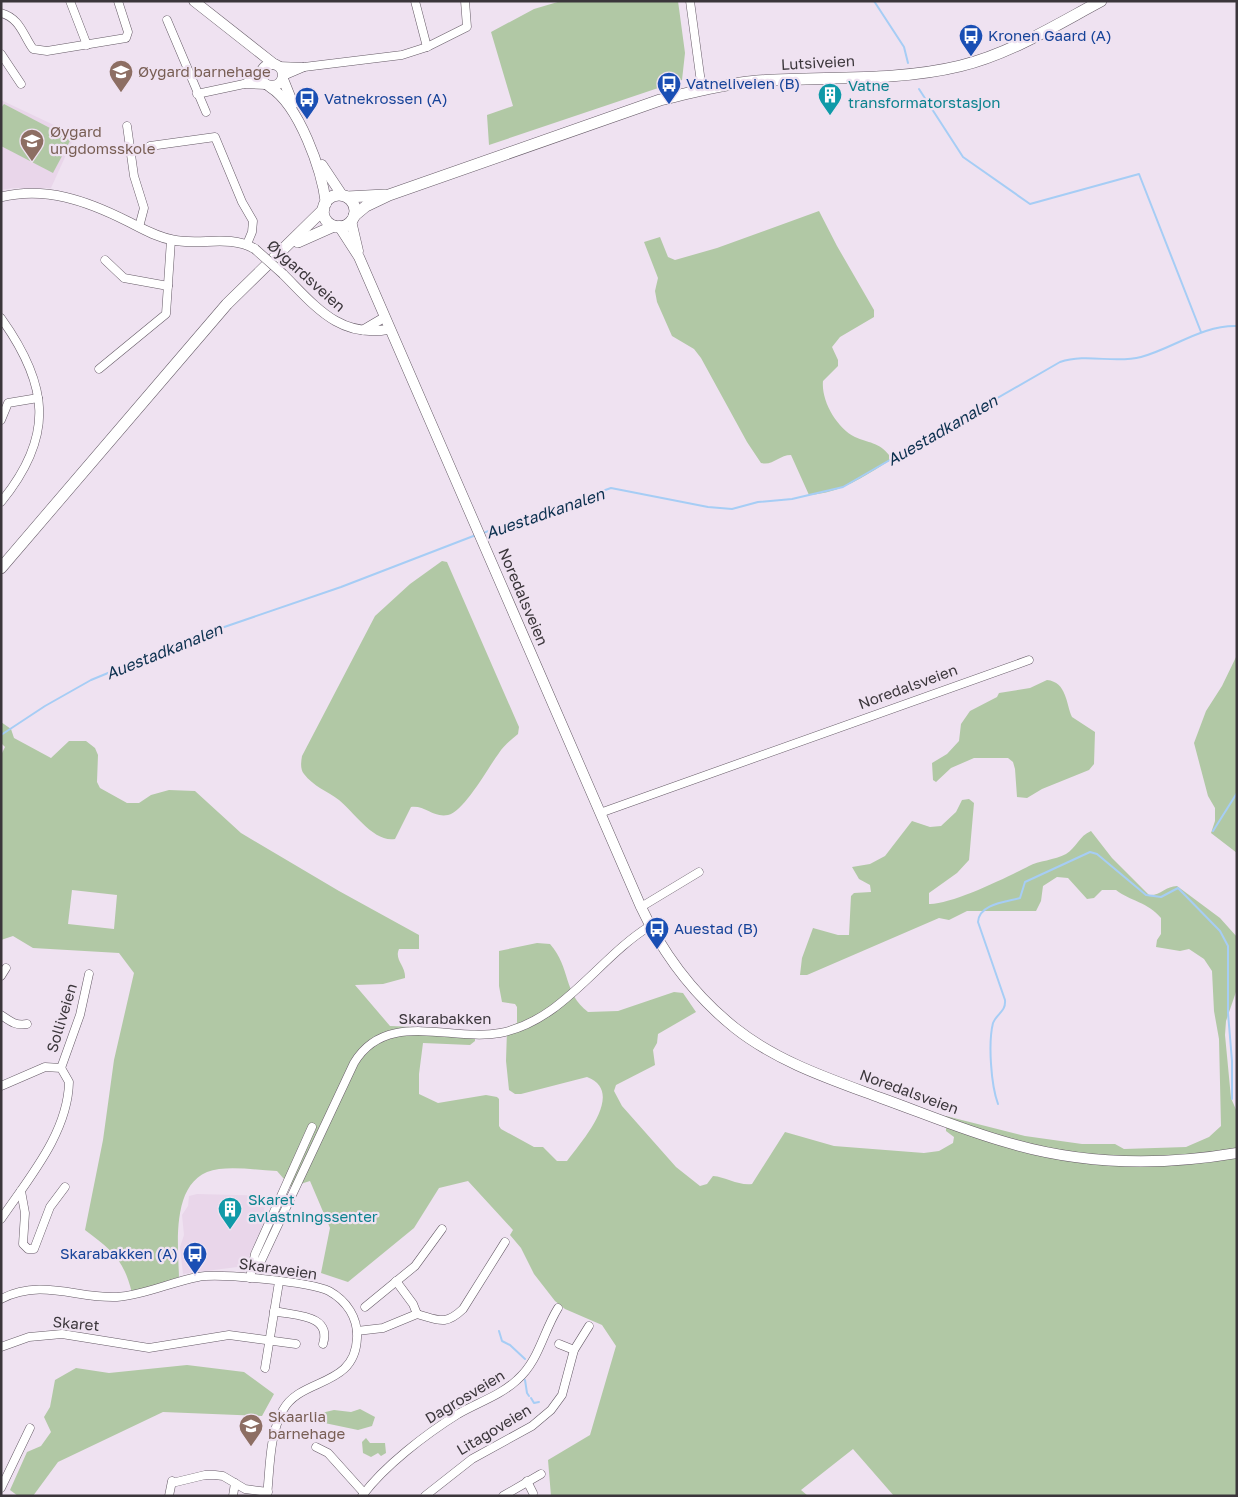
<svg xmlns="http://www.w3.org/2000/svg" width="1238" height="1497" viewBox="0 0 1238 1497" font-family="'Golos Text',sans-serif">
  <rect width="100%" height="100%" fill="#efe2f1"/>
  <g fill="#e9d6ea">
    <polygon points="1,100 75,135 51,188 14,188 1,190"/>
    <polygon points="197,1194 270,1196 264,1209 266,1217 245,1266 183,1274 180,1247 184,1235 182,1215 188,1206 189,1196"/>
  </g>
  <g fill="#b1c8a5" fill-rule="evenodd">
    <polygon points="561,1 678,1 685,53 682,80 489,145 487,115 513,106 491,32 534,9"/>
    <polygon points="4,104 71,139 53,173 1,146 1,108"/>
    <path d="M819 211 837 246 874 310V317L840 337 832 347 838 360V366L823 381C821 401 837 428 855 437 868 443 879 442 889 455V461C863 477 841 493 809 495L791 455C779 455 773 466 761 463L747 442 701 358 694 349 672 336 657 302 655 291 658 278 644 242 660 237 668 257 675 260 717 248Z"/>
    <path d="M442 561 447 562 519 727 518 734C511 740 504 745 499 753 489 766 464 812 448 815 433 818 425 805 411 807L395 839C374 843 353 811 339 800 327 791 313 786 304 774 300 769 301 762 302 756L375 616 410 584Z"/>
    <polygon points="1237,655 1237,853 1211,833 1215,821 1215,808 1208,796 1194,743 1206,711 1222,686"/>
    <path d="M1047 680C1067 682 1066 704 1072 717L1095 732 1094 764 1089 770 1042 789 1027 798 1017 797 1015 769 1013 762 1008 758H974L951 768 936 782 933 780 932 763 947 754 959 741 961 724 970 711 997 697 999 693 1030 688Z"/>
    <path d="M1 722 11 729 14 738 51 758 69 741H86L95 748 98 755 97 782 100 788 127 803H139L151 795 169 790 195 791 241 833 339 891 419 935V949H399C394 960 406 966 405 978L383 984 355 985 390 1026 441 1028 475 1035V1041L470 1045 423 1043 419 1074V1094L438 1103 486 1095 497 1097 499 1099V1126L501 1129 534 1147H543L557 1161H567C580 1143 627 1092 587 1077L521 1094H515L509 1090 506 1061 507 1030 508 1027 517 1023V1007L515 1004 502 1002 499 986V951L537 943 550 944C571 968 563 993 588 1012L618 1011 674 992 683 993 696 1012 658 1034 657 1043 653 1050 655 1065 616 1085 614 1091 622 1106 676 1167 700 1186 707 1184 713 1176C726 1177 739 1186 752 1184L785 1132 834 1146 924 1153 939 1151 953 1143 954 1137 946 1131V1116L1025 1136 1082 1144H1115L1124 1149 1186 1147 1209 1137 1221 1126 1219 1039 1214 1011 1212 971 1204 959 1189 949 1180 951 1156 947 1157 940 1161 934V918C1148 902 1130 901 1116 890H1102L1094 898 1087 899 1068 878 1057 877 1043 886 1041 901 1036 911H967L949 920 939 918 807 975H800L802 958 813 928 838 935H849L851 896 854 893 871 892 870 885 859 879 852 867 870 864 885 856 912 821 930 827 941 826 956 812 962 800 969 799 974 803 969 860 957 873 929 893V904C951 905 1008 877 1029 866 1038 861 1055 860 1066 854 1076 848 1079 836 1091 831L1112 858 1149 895C1160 896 1166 886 1177 886L1220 918 1237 937V989L1226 1021 1225 1035 1231 1098 1237 1112V1496H894L853 1449 801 1490 808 1496H551L548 1460 590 1435 616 1346 602 1325 565 1309 555 1301 534 1274 521 1248 510 1235 513 1230 468 1181 439 1188 414 1228 348 1282 321 1273 330 1228 310 1181 291 1187 277 1171C258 1170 238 1167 219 1169 170 1175 178 1242 179 1277L132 1293C124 1260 112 1250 85 1230L103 1140 114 1060 134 973 119 953 33 948 13 936 1 940V755L5 747 1 743ZM72 890 117 895 114 929 68 924Z"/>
    <polygon points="187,1365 244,1372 274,1394 262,1416 163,1412 58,1462 33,1496 18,1496 10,1490 27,1452 41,1446 51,1432 44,1417 50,1407 55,1380 76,1368 109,1373"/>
    <polygon points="360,1409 375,1417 372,1426 358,1430 315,1421 317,1414 334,1410 351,1412"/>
    <polygon points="366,1438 370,1443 385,1443 386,1453 381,1456 378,1453 371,1457 363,1453 362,1442"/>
  </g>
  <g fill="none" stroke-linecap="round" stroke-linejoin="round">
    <g stroke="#a6cdf5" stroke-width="2">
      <polyline points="874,1 904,47 908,63"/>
      <polyline points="919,89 963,157 1030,204 1139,174 1201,332"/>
      <path d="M483 533 611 488 708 507 732 509 758 502 792 499 843 487 1060 362C1087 353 1115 364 1141 357 1174 348 1202 325 1237 326"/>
      <polyline points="1,735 45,706 91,680 198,636 341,587 476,535"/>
      <polyline points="1213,831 1237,793"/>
      <path d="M998 1104C991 1085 988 1043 993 1023 997 1013 1006 1012 1005 1000L978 922C979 904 1005 902 1020 898L1025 882 1090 852 1097 854 1146 895 1161 897 1178 888 1220 931 1228 946V1013L1232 1061V1099"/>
      <polyline points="499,1331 502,1341 510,1345 525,1359"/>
      <polyline points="525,1380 527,1393 529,1396"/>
      <polyline points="531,1398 534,1403 539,1402"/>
    </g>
    <defs>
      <g id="minor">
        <polyline points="70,1 87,45"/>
        <polyline points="415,1 427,47"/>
        <polyline points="690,1 702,90"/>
        <path d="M1 13C20 18 23 35 33 49L47 51 126 38 128 32 118 1"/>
        <polyline points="167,20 206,112"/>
        <polyline points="1,54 21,84"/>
        <polyline points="278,66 304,67 402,55 427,47 467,27 465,1"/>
        <polyline points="283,76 304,67"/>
        <polyline points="244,84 260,75"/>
        <polyline points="197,94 244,84 266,85"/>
        <polyline points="127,126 134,176 144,208 139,227"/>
        <polyline points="150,146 215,137 242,202 253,221 252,232 247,244"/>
        <polyline points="105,260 124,278 168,286"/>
        <path d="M1 318C49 385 55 436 1 502"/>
        <polyline points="99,369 166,314 171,240"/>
        <polyline points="1,420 8,403 38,398"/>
        <polyline points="600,813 1029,660"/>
        <polyline points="641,907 699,872"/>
        <polyline points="1,976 6,968"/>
        <path d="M1 1015C10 1021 15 1026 27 1024"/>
        <polyline points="61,1068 80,1015 89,974"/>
        <path d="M1 1086 45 1067 61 1068 69 1082C68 1133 28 1179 1 1219"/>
        <polyline points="21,1191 25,1213 23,1244 28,1249 34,1249 50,1207 65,1187"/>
        <path d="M253 1262 261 1261 354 1063C386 1009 451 1042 500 1033 563 1021 599 957 650 926"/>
        <polyline points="250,1278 255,1254 312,1127"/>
        <path d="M1 1299C42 1278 77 1299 117 1297 145 1295 171 1282 198 1277 219 1273 311 1282 329 1291 347 1301 358 1318 357 1338 355 1388 301 1377 283 1410 269 1435 270 1469 267 1496"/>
        <polyline points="365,1307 415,1266 442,1229"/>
        <path d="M274 1311C295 1316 332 1314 323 1344"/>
        <path d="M417 1314C439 1320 445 1326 463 1309L505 1242"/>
        <polyline points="357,1331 383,1328 417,1314 413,1304 396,1281"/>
        <polyline points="559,1344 574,1350"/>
        <polyline points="1,1347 29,1337 62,1334 149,1348 229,1335 296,1344"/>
        <polyline points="265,1368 279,1282"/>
        <polyline points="316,1447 328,1453 364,1493"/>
        <polyline points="527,1481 533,1493"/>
        <polyline points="172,1483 205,1475 215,1475 223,1476 245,1489 268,1492"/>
        <polyline points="1,1488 30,1428"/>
        <polyline points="169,1496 172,1481"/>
        <polyline points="233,1496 235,1483"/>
        <path d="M362 1496C384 1466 426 1434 458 1414 477 1403 501 1395 517 1380 539 1361 543 1332 558 1308"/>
        <polyline points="425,1496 472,1459 532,1426 551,1410 562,1395 574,1350 589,1326"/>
        <polyline points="503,1496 541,1474"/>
      </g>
      <g id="tertiary">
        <path d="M1 197C46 186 87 201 127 221 141 228 156 237 173 240 201 246 229 234 255 249"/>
        <path d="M283 274C316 307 340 339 390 329"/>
        <polyline points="363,330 385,317"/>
      </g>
      <g id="secondary">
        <polyline points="194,1 274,64"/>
        <circle cx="272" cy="75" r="11"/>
        <polyline points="283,79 293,104"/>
        <path d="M270 87C299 105 322 170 326 204"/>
        <polyline points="322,165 342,195"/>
        <polyline points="351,221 358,251"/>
        <path d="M339 226 359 257 641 907C663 954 694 995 735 1028 778 1062 830 1079 881 1098 923 1113 965 1131 1009 1143 1084 1165 1160 1166 1237 1153"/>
      </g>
      <g id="primary">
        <circle cx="339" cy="211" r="16"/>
        <polyline points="347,197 385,195"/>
        <path d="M354 216 366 206 389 195 660 100C692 92 724 84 757 81 824 76 894 82 960 66 1010 54 1056 25 1101 1"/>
        <polyline points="298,242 334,226"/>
        <polyline points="1,568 227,304 324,209"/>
      </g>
    </defs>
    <use href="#minor" stroke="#655a66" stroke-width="9"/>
    <use href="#tertiary" stroke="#655a66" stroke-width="10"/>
    <use href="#secondary" stroke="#655a66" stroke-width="11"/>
    <use href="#primary" stroke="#655a66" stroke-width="12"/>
    <use href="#minor" stroke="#fff" stroke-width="8"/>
    <use href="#tertiary" stroke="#fff" stroke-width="9"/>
    <use href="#secondary" stroke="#fff" stroke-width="10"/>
    <use href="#primary" stroke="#fff" stroke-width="11"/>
    <defs>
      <polyline id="tertiary-bridge" points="255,249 283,274"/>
    </defs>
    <use href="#tertiary-bridge" stroke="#655a66" stroke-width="10" stroke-linecap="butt"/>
    <use href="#tertiary-bridge" stroke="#fff" stroke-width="9"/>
  </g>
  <defs>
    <symbol id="bus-pin" viewBox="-11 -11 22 30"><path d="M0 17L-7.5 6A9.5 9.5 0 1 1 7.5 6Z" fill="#1a4fb4" stroke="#efe2f1"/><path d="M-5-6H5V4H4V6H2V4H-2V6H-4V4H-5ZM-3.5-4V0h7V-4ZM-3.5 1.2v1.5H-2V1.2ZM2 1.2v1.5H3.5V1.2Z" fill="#fff"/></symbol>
    <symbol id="school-pin" viewBox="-11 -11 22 30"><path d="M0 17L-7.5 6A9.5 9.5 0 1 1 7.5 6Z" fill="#8d6e63" stroke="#efe2f1"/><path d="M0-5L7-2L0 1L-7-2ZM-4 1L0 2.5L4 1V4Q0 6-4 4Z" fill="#fff"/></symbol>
    <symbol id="building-pin" viewBox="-11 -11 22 30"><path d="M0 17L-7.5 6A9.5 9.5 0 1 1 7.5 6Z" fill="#0f9aa8" stroke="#efe2f1"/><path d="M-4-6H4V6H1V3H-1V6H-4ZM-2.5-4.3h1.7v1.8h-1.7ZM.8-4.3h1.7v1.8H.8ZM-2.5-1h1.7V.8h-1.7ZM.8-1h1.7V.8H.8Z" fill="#fff"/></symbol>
  </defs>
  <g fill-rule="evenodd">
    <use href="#bus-pin" x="957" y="22" width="28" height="38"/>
    <use href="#school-pin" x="107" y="58" width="28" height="38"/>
    <use href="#bus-pin" x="655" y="70" width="28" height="38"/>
    <use href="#building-pin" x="816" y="81" width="28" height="38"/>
    <use href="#bus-pin" x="293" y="85" width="28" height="38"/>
    <use href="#school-pin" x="18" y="127" width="28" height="38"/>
    <use href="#bus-pin" x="643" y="915" width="28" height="38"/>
    <use href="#building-pin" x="216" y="1195" width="28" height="38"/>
    <use href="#bus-pin" x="181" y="1240" width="28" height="38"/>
    <use href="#school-pin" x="237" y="1412" width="28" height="38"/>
  </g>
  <g text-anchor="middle" stroke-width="4.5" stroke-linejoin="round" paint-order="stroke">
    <g font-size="15" fill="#164399" stroke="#efe2f1" text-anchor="start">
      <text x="988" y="41">Kronen Gaard (A)</text>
      <text x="686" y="89">Vatneliveien (B)</text>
      <text x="324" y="104">Vatnekrossen (A)</text>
      <text x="674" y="934">Auestad (B)</text>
      <text x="178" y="1259" text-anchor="end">Skarabakken (A)</text>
    </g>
    <g font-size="15" fill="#3b363b" stroke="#efe2f1">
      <text transform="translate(818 63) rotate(-3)" y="5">Lutsiveien</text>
      <text transform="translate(306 276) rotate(42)" y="5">Øygardsveien</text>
      <text transform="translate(523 597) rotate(67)" y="5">Noredalsveien</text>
      <text transform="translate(908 687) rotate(-20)" y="5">Noredalsveien</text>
      <text transform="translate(62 1018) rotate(-73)" y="5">Solliveien</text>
      <text x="445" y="1024">Skarabakken</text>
      <text transform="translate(909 1092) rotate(20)" y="5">Noredalsveien</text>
      <text transform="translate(278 1269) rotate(8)" y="5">Skaraveien</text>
      <text transform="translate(76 1324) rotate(5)" y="5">Skaret</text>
      <text transform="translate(465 1397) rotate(-31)" y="5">Dagrosveien</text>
      <text transform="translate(494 1430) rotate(-31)" y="5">Litagoveien</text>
    </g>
    <g font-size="15" fill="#785e54" stroke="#efe2f1" text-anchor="start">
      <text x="138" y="77">Øygard barnehage</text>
      <text x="50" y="137">Øygard<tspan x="50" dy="17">ungdomsskole</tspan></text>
      <text x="268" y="1422">Skaarlia<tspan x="268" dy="17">barnehage</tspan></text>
    </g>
    <g font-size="15" fill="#0d838f" stroke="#efe2f1" text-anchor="start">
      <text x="848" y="91">Vatne<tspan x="848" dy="17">transformatorstasjon</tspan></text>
      <text x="248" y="1205">Skaret<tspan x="248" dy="17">avlastningssenter</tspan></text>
    </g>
    <g font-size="16" font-style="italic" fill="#0c304f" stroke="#efe2f1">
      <text transform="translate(942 430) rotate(-30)" y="6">Auestadkanalen</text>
      <text transform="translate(545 513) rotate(-19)" y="6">Auestadkanalen</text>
      <text transform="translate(164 651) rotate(-22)" y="6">Auestadkanalen</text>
    </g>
  </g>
  <rect width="1238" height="1497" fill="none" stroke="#3b363b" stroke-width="5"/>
</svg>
